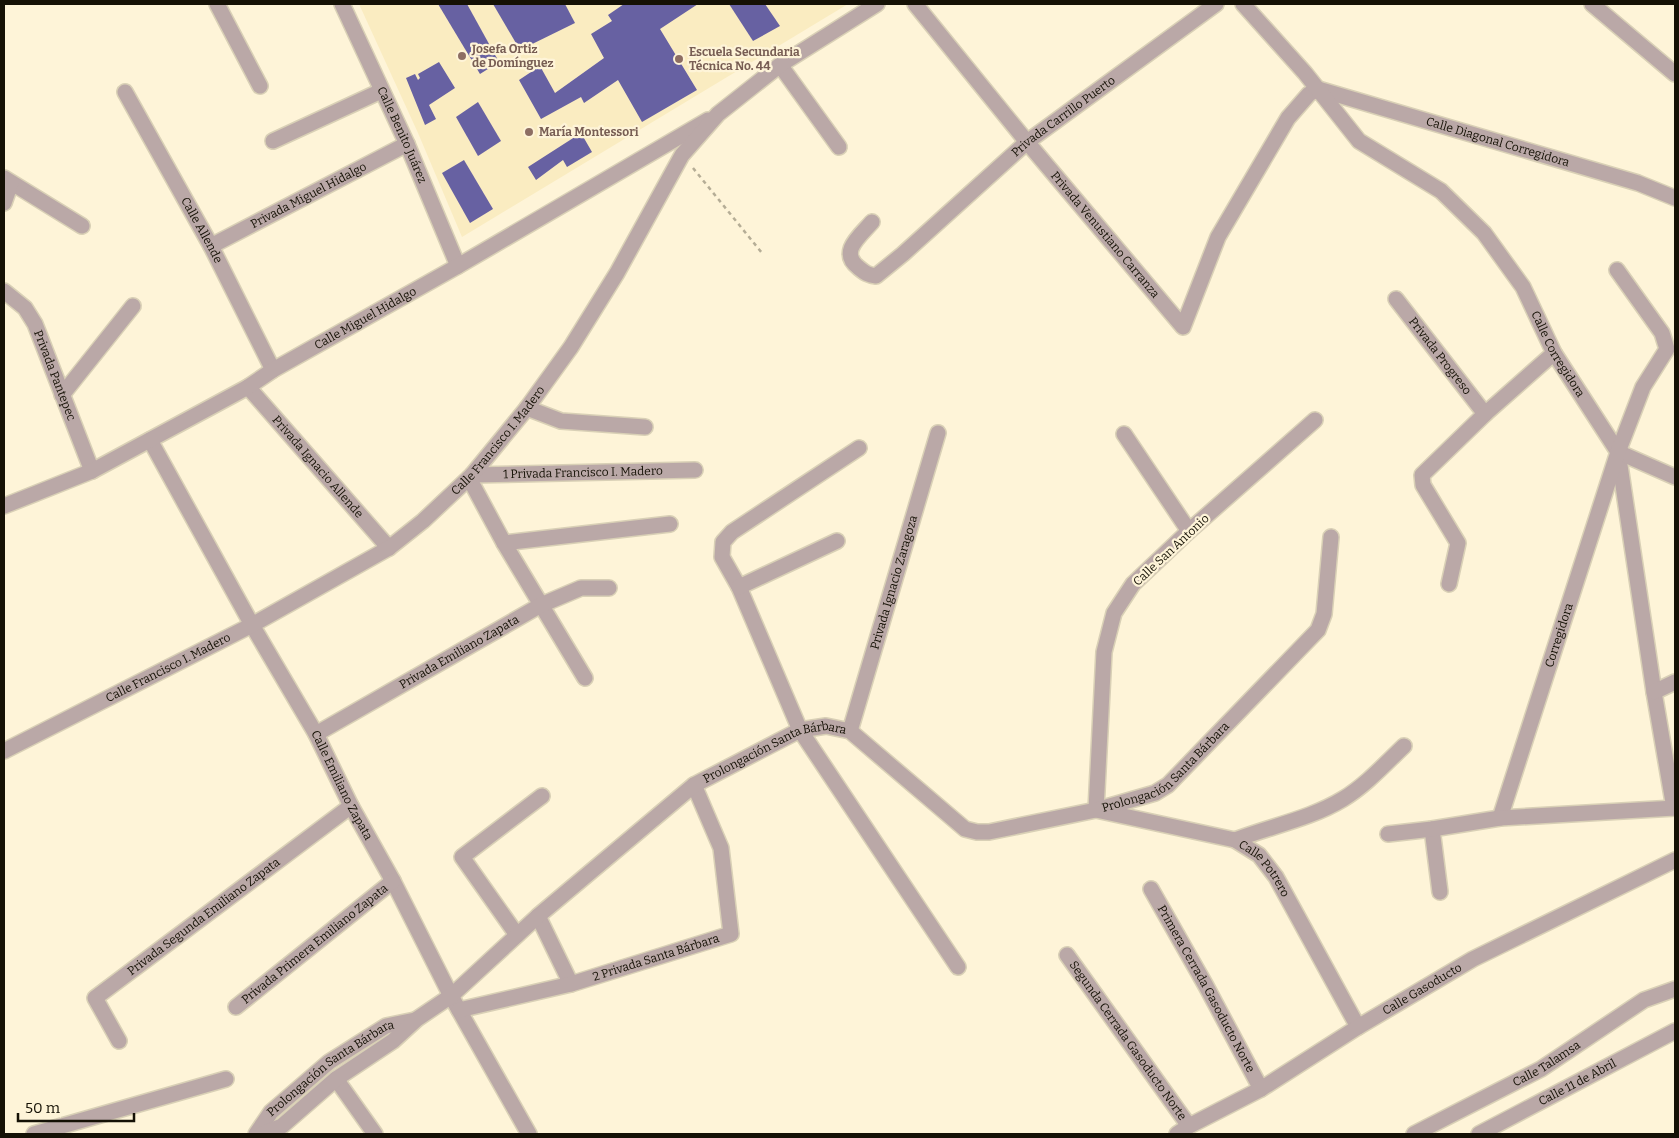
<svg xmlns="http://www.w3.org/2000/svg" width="1679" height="1138" viewBox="0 0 1679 1138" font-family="Bitter,serif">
  <rect width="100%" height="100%" fill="#fef4d8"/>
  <polygon fill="#faecc1" points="359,4 848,4 462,237 418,133"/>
  <g fill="#6761a2">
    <polygon points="438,4 467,4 499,62 480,74"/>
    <polygon points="493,4 565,4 575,23 520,50"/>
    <polygon points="624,4 698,4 660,29 697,90 642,122 618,80 584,103 581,97 541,119 519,80 540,66 555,93 604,58 591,34 612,21 608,15"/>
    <polygon points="729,4 765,4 780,26 753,41"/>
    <polygon points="439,62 455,88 429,105 436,119 425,125 406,78 415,74 418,80 420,78 418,74"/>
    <polygon points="478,102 501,141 478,156 456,117"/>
    <polygon points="581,133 592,152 567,167 563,160 536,180 528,167"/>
    <polygon points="464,160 493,209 470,223 442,173"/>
  </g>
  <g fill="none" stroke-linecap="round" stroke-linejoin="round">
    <defs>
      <g id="minor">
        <polyline points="217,4 260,86"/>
        <path id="s1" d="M342 4 407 144 458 266"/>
        <path id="s2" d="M915 4 1027 142 1183 327 1218 237 1288 118 1309 94 1318 89 1638 183 1675 198"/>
        <path id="s3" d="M1243 4 1305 73 1359 141 1441 191 1484 233 1523 287 1554 353 1618 452 1654 692 1674 808"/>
        <polyline points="1592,4 1675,74"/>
        <polyline points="780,65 839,147"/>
        <path id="s4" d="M125 92 211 246 273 370"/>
        <polyline points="273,141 381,91"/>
        <polyline points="4,178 82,226"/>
        <polyline points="4,203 11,183"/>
        <path id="s5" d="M872 222C860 236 838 252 859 268 865 273 868 275 876 276L903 254 1027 142 1216 4"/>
        <path id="s6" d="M211 246 407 144"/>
        <path id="s7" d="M4 291 25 308 35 324 92 471"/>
        <path id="s8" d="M1396 299 1485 414"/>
        <path id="s9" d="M248 387 389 548"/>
        <polyline points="62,395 133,306"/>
        <polyline points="527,408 561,421 645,427"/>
        <path id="s10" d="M1315 420 1189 531 1133 584 1114 613 1104 652 1096 810 1235 840 1259 855 1276 877 1358 1027"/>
        <polyline points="1124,434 1189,531"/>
        <path id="s11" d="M150 440 252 625 316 734 351 806 393 881 451 996 529 1134"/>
        <polyline points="859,448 732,532 723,542 722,557 739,587 800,730 958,967"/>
        <polyline points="1618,452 1675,477"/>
        <path id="s12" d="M472 475 695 470"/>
        <polyline points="469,478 504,543 585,678"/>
        <path id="s13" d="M4 506 92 471 248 387 273 370 458 266 708 120"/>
        <polyline points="504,543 670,524"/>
        <polyline points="1449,584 1458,543 1423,485 1422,475 1485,414 1554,353"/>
        <polyline points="739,587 837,541"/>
        <polyline points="1654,692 1675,682"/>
        <path id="s14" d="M850 731 938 433"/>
        <path id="s15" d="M316 734 541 605 581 588H609"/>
        <path id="s16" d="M4 751 252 625 389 548 423 521 472 475 527 408 571 347 617 273 682 155 718 114 780 65 877 4"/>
        <path id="s17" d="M1500 818 1618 452 1643 387 1667 349 1662 333 1617 270"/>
        <polyline points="1432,829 1440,892"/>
        <polyline points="1388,834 1432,829 1500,818 1675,808"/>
        <path d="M1235 840C1271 826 1310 819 1343 799 1366 785 1385 764 1404 746"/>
        <path id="s18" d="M1151 889 1206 986 1261 1089"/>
        <polyline points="538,916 571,984"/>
        <polyline points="517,935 462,857 542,796"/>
        <path id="s19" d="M1067 955 1189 1126"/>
        <path id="s20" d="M236 1007 393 881"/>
        <path id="s21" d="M459 1010 571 984 731 934 721 848 694 785"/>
        <path id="s22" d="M119 1041 95 998 351 806"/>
        <polyline points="336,1079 375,1134"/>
        <polyline points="34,1134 226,1079"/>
        <path id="s23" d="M256 1134 271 1112 329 1062 386 1026 415 1020"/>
        <path id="s24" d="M262 1134 282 1126 336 1079 393 1041 417 1019 451 996 538 916 694 785 800 730 826 726 850 731 965 829 977 832H989L1096 810 1155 793 1168 785 1318 630 1324 614 1331 537"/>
        <path id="s25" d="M1177 1134 1189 1126 1261 1089 1358 1027 1473 959 1675 860"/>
        <path id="s26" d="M1414 1134 1541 1069 1644 1000 1675 989"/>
        <path id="s27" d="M1479 1134 1675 1031"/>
      </g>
    </defs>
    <use href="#minor" stroke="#d9d0b6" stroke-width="18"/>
    <polyline stroke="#b5ad96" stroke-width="2.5" stroke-dasharray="4 4" stroke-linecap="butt" points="693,168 762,253"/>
    <use href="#minor" stroke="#baa8a7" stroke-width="15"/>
  </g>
  <g fill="#8d6e63" stroke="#fef4d8" stroke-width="2">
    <circle cx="462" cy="56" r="5"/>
    <circle cx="679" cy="59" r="5"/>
    <circle cx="529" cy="132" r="5"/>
  </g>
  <g text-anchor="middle" stroke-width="4.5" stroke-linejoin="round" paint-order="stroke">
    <g font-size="12" font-weight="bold" fill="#785e54" stroke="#fef4d8" text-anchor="start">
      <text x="472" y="53">Josefa Ortiz<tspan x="472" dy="14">de Domínguez</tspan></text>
      <text x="689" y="56">Escuela Secundaria<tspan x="689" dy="14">Técnica No. 44</tspan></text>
      <text x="539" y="136">María Montessori</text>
    </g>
    <g font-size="12" fill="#151105" stroke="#fef4d8">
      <text dy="4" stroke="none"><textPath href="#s5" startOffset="322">Privada Carrillo Puerto</textPath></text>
      <text dy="4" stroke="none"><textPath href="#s1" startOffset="144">Calle Benito Juárez</textPath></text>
      <text dy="4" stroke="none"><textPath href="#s2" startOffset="884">Calle Diagonal Corregidora</textPath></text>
      <text dy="4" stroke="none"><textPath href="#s6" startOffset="110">Privada Miguel Hidalgo</textPath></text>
      <text dy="4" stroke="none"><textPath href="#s4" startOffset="158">Calle Allende</textPath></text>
      <text dy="4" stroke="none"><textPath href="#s2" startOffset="299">Privada Venustiano Carranza</textPath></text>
      <text dy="4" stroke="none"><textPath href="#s13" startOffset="408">Calle Miguel Hidalgo</textPath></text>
      <text dy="4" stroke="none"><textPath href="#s3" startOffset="478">Calle Corregidora</textPath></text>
      <text dy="4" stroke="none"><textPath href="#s8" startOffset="72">Privada Progreso</textPath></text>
      <text dy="4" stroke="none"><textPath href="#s7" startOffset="101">Privada Pantepec</textPath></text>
      <text dy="4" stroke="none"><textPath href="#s16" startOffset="589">Calle Francisco I. Madero</textPath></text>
      <text dy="4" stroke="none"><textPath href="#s9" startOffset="106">Privada Ignacio Allende</textPath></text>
      <text dy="4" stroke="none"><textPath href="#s12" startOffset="111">1 Privada Francisco I. Madero</textPath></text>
      <text transform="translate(1171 550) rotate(-43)" y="4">Calle San Antonio</text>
      <text dy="4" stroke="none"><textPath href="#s14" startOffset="155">Privada Ignacio Zaragoza</textPath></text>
      <text dy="4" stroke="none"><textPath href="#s17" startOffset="192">Corregidora</textPath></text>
      <text dy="4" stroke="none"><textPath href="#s15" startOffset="165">Privada Emiliano Zapata</textPath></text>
      <text dy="4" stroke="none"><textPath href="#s16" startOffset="184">Calle Francisco I. Madero</textPath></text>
      <text dy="4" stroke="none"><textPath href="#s24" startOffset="646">Prolongación Santa Bárbara</textPath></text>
      <text dy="4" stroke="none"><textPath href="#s24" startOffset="1096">Prolongación Santa Bárbara</textPath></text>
      <text dy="4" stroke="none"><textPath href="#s11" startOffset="395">Calle Emiliano Zapata</textPath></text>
      <text dy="4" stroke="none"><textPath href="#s10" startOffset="662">Calle Potrero</textPath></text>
      <text dy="4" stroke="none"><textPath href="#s22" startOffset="185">Privada Segunda Emiliano Zapata</textPath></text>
      <text dy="4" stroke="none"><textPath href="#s20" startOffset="101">Privada Primera Emiliano Zapata</textPath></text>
      <text dy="4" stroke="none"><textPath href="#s21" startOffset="204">2 Privada Santa Bárbara</textPath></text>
      <text dy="4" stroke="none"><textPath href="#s18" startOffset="114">Primera Cerrada Gasoducto Norte</textPath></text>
      <text dy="4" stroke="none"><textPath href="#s25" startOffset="285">Calle Gasoducto</textPath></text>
      <text dy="4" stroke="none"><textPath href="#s19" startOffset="105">Segunda Cerrada Gasoducto Norte</textPath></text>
      <text dy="4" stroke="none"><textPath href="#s26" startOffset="150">Calle Talamsa</textPath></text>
      <text dy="4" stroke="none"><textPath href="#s23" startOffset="101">Prolongación Santa Bárbara</textPath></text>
      <text dy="4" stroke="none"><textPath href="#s27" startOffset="111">Calle 11 de Abril</textPath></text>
    </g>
  </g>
  <rect width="1679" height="1138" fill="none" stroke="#151105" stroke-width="10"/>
  <path d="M18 1113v8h116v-8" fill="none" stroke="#151105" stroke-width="2.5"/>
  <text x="25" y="1113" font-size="15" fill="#151105" stroke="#fef4d8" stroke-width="4" paint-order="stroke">50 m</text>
</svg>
